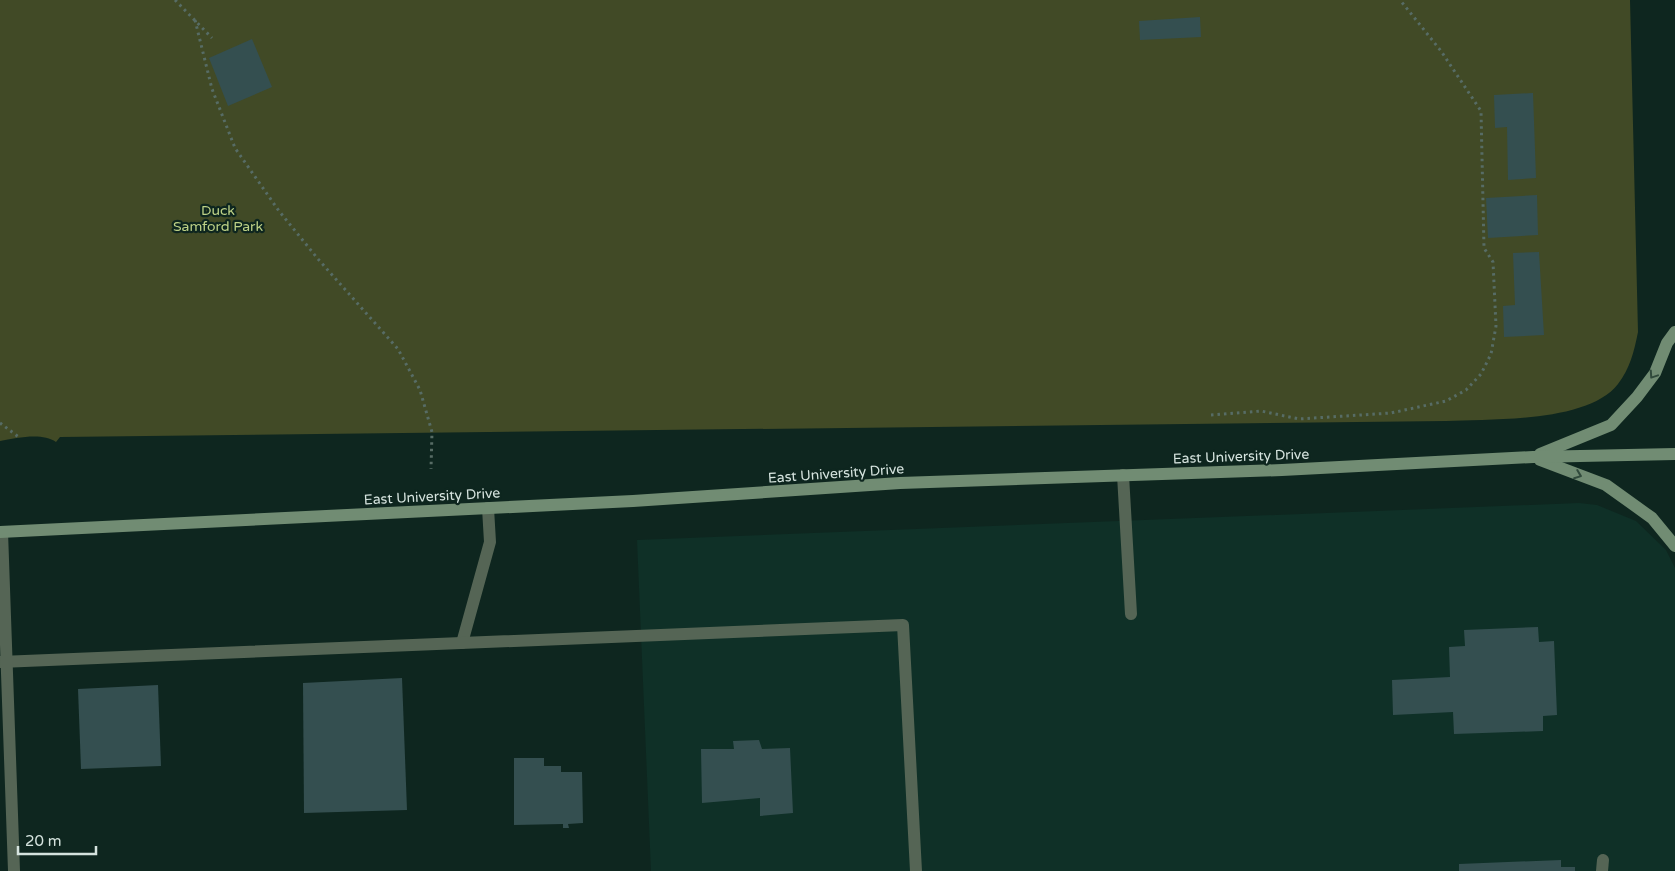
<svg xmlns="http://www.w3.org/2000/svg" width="1675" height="871" viewBox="0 0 1675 871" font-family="'Varela Round',sans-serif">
  <rect width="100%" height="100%" fill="#0e261f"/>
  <polygon fill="#0f3027" points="1579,503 1597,505 1636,521 1666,550 1675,568 1675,871 651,871 637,540"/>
  <path fill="#414a26" d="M0 0H1630L1638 332C1634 352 1630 368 1618 384 1588 423 1490 419 1446 421L60 437 56 442C42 432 17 438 0 441Z"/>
  <g fill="#344f50">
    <polygon points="1200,17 1201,37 1140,40 1139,21"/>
    <polygon points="252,39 272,87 228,106 209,58"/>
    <polygon points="1533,93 1536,178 1508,180 1507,127 1495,128 1494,95"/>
    <polygon points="1537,195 1538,235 1488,238 1486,198"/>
    <polygon points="1539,252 1544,335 1504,337 1503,306 1515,305 1513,253"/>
    <polygon points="1538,627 1539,642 1554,641 1557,715 1543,716 1543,731 1454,734 1453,712 1393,715 1392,680 1450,677 1449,647 1465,646 1464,630"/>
    <polygon points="402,678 407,810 304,813 303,683"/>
    <polygon points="158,685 161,766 81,769 78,689"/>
    <polygon points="759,740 762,749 790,748 793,813 760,816 760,798 702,803 701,749 734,749 733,741"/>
    <polygon points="514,758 544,758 544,766 561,766 561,772 582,772 583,823 568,824 569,828 563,828 563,824 514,825"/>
    <polygon points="1561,860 1561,867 1575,867 1575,871 1459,871 1459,864"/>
  </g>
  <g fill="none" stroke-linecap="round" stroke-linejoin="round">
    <g stroke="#576c65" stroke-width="3" stroke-dasharray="2.5 4" stroke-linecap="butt">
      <polyline points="175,0 212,38"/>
      <polyline points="195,20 212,89 235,148 279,211 318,259 398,349 420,390 432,432 431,469"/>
      <polyline points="1211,415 1261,411 1299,419 1391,413 1446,401 1466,390 1481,374 1491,354 1496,326 1493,262 1484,248 1481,111 1441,51 1400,0"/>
      <polyline points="0,423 20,438"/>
    </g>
    <g stroke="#556555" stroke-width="12">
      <polyline points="1123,475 1131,614"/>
      <polyline points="462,643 490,542 488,508"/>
      <polyline points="0,662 903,625 916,871"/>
    </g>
    <g stroke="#556555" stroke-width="12">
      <polyline points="2,532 14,871"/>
      <polyline points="1602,871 1603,860"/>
    </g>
    <g stroke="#718c73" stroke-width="12">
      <polyline points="1540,454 1611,425 1637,397 1655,373 1667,343 1675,332"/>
      <polyline points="1540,460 1606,485 1652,518 1675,546"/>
      <polyline points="0,532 633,501 900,483 1282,470 1533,457 1675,454"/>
    </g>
  </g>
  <defs><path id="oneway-chevron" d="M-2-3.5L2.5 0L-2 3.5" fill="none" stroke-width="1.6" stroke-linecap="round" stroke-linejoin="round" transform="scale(1.25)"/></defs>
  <g stroke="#314a3c">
    <use href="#oneway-chevron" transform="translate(1653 375) rotate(124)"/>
    <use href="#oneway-chevron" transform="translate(1578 475) rotate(21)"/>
  </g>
  <g text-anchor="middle" stroke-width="4.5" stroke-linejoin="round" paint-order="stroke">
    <g font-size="14" fill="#bdd186" stroke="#0e261f">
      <text x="218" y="215">Duck<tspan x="218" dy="16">Samford Park</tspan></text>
    </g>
    <g font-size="14" fill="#d5e3de" stroke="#0e261f">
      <text transform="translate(1241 456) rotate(-2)" y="5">East University Drive</text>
      <text transform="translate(836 473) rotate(-4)" y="5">East University Drive</text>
      <text transform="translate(432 496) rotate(-3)" y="5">East University Drive</text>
    </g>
  </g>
  <path d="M18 846v8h78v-8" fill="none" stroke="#d5e3de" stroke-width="2.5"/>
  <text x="25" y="846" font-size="15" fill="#d5e3de" stroke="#0e261f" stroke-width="4" paint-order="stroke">20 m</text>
</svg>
